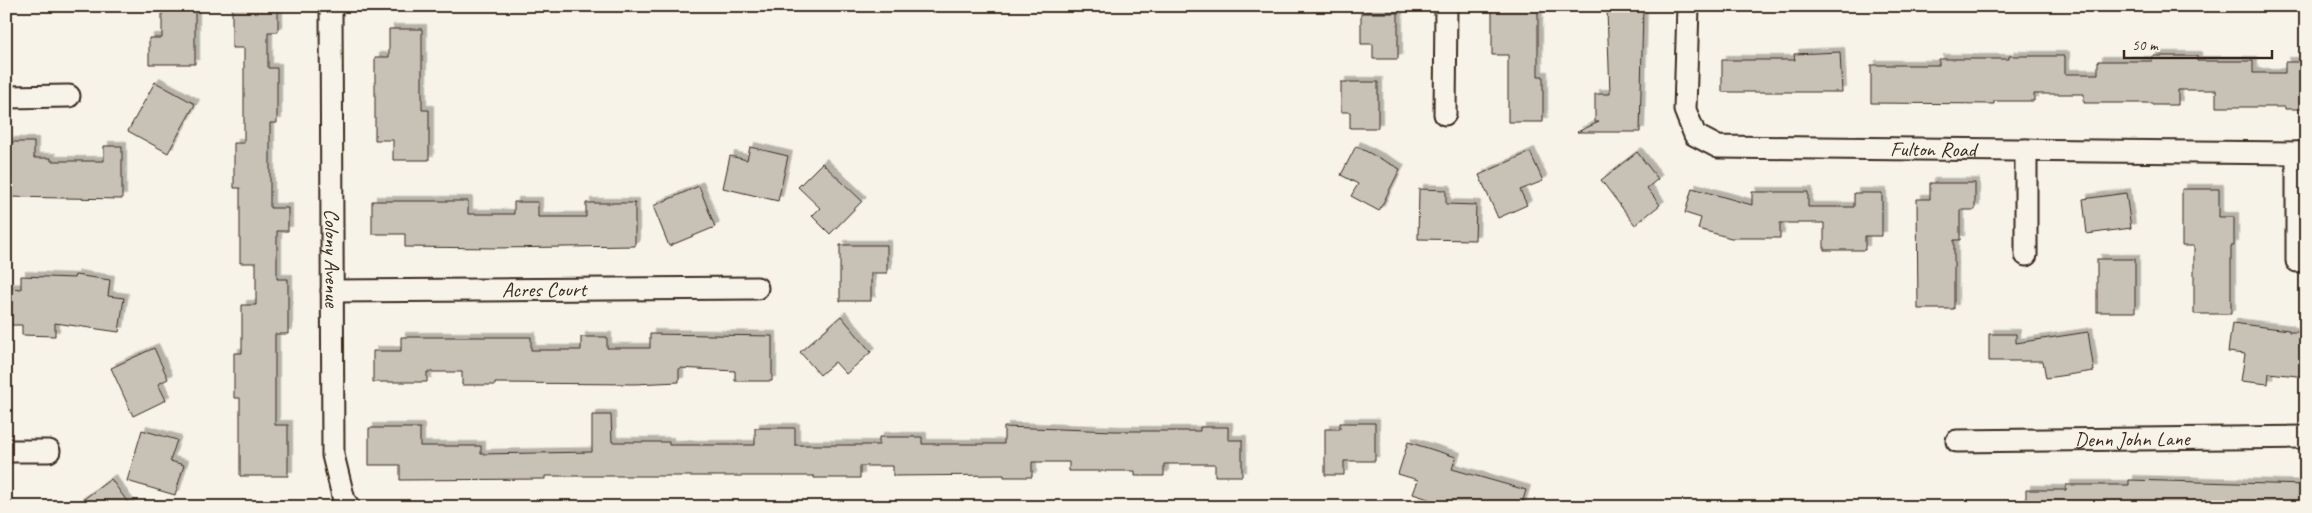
<svg xmlns="http://www.w3.org/2000/svg" width="2312" height="513" viewBox="0 0 2312 513" font-family="Caveat,sans-serif">
  <defs>
    <filter id="shadow"><feDropShadow dx="4.5" dy="-4.5" stdDeviation="0" flood-color="#0004"/></filter>
  </defs>
  <rect width="100%" height="100%" fill="#f7f3e8"/>
  <filter id="ink" filterUnits="userSpaceOnUse"><feTurbulence type="fractalNoise" baseFrequency=".02" numOctaves="2"/><feDisplacementMap in="SourceGraphic" scale="10" xChannelSelector="R" yChannelSelector="G"/><feConvolveMatrix kernelMatrix="1 2 1 2 8 2 1 2 1" color-interpolation-filters="sRGB"/></filter>
  <g filter="url(#ink)">
    <g fill="#c8c1b6" stroke="#3b2a1e" filter="url(#shadow)">
      <polygon points="232,6 278,6 278,32 268,32 268,68 277,68 277,123 270,123 270,208 288,208 288,231 277,231 277,279 288,279 288,334 275,334 275,425 288,425 288,476 240,476 240,398 234,398 234,353 242,353 242,305 256,305 256,263 240,263 240,188 234,188 234,143 244,143 244,48 232,48"/>
      <polygon points="1492,7 1538,7 1538,76 1543,76 1543,122 1508,122 1508,55 1492,55"/>
      <polygon points="162,9 195,9 195,64 149,64 149,38 162,38"/>
      <polygon points="1607,10 1643,10 1640,132 1577,132 1599,122 1595,122 1595,94 1610,94"/>
      <polygon points="1361,13 1398,13 1398,59 1373,59 1373,44 1361,44"/>
      <polygon points="389,29 422,29 422,110 429,110 429,160 393,160 393,140 375,140 375,57 389,57"/>
      <polygon points="1840,52 1842,92 1722,92 1722,60 1795,60 1794,54"/>
      <polygon points="2009,56 2065,56 2065,74 2098,74 2098,61 2152,61 2152,56 2197,56 2197,61 2253,61 2253,73 2285,73 2285,62 2306,62 2306,109 2285,109 2285,107 2216,107 2216,90 2178,90 2178,105 2152,105 2152,103 2084,103 2084,94 2034,94 2034,101 1994,101 1994,104 1871,103 1871,65 1939,65 1939,59 2009,59"/>
      <polygon points="155,82 195,104 168,153 128,131"/>
      <polygon points="1341,82 1378,82 1378,128 1350,128 1350,112 1341,112"/>
      <polygon points="6,142 34,142 34,158 51,158 51,161 104,161 104,146 122,146 122,199 6,197"/>
      <polygon points="1356,146 1400,169 1379,211 1351,196 1358,184 1341,175"/>
      <polygon points="750,147 788,156 778,201 723,188 730,156 747,160"/>
      <polygon points="1530,152 1543,181 1520,190 1527,205 1498,218 1479,175"/>
      <polygon points="1637,152 1658,179 1647,188 1660,205 1635,225 1601,180"/>
      <polygon points="822,163 862,201 830,234 812,216 820,208 798,187"/>
      <polygon points="1930,183 1975,183 1975,210 1960,210 1960,240 1954,240 1954,309 1918,309 1917,199 1930,199"/>
      <polygon points="699,186 715,227 669,246 653,206"/>
      <polygon points="1692,188 1752,205 1752,192 1808,192 1808,207 1854,207 1854,193 1882,193 1882,236 1865,236 1865,250 1824,250 1824,223 1780,223 1780,238 1731,238 1698,229 1701,218 1685,213"/>
      <polygon points="1419,189 1446,190 1446,204 1476,205 1475,240 1418,239"/>
      <polygon points="2182,189 2219,189 2219,217 2234,217 2234,246 2231,246 2231,314 2194,314 2194,246 2182,246"/>
      <polygon points="2126,193 2131,228 2087,234 2083,199"/>
      <polygon points="372,201 468,201 468,214 514,214 514,202 538,202 538,217 586,217 586,203 635,203 635,246 496,248 405,247 405,234 372,234"/>
      <polygon points="840,245 887,245 887,273 871,273 871,301 840,301"/>
      <rect x="2097" y="259" width="38" height="53"/>
      <polygon points="75,275 110,280 108,296 124,298 119,332 55,323 55,336 22,335 22,325 6,325 6,288 21,289 21,276 74,278"/>
      <polygon points="841,316 871,352 846,374 835,362 820,375 800,352"/>
      <polygon points="2232,323 2289,330 2289,332 2306,332 2306,377 2269,373 2268,384 2241,381 2245,354 2228,352"/>
      <polygon points="2088,332 2094,371 2046,378 2043,361 1989,361 1989,334 2016,334 2016,343"/>
      <polygon points="650,334 772,336 772,381 735,381 735,371 679,368 679,382 635,384 495,383 495,385 462,385 462,372 427,372 427,382 373,382 373,351 401,351 401,337 531,337 531,350 581,350 581,337 607,337 607,348 650,348"/>
      <polygon points="154,348 168,379 158,384 166,400 133,416 111,368"/>
      <polygon points="592,415 611,415 612,442 669,442 669,445 755,445 755,428 795,428 795,445 879,445 879,437 922,437 922,444 1004,444 1004,427 1115,431 1200,431 1200,427 1228,427 1228,440 1242,440 1242,476 1215,476 1215,464 1164,464 1164,476 1135,476 1135,471 1069,471 1069,462 1032,462 1032,477 1004,477 1004,475 893,476 893,466 860,466 860,478 814,478 814,476 545,476 545,479 400,480 400,465 369,465 369,428 420,428 420,446 481,446 481,454 592,452"/>
      <polygon points="1340,423 1375,423 1375,461 1344,461 1344,475 1325,475 1325,429 1340,429"/>
      <polygon points="142,430 177,440 170,461 184,465 175,495 127,481"/>
      <polygon points="1408,442 1456,457 1452,469 1526,490 1521,507 1452,507 1413,494 1418,480 1398,474"/>
      <polygon points="111,479 131,507 73,507"/>
      <polygon points="2129,480 2306,485 2306,507 2026,507 2026,490 2066,490 2066,485 2129,485"/>
    </g>
    <g fill="none" stroke-linecap="round" stroke-linejoin="round">
      <defs>
        <g id="minor">
          <path id="s1" d="M331 6 333 455 344 500 349 507"/>
          <path id="s2" d="M1688 6 1685 110 1695 135 1718 147 2306 153"/>
          <polyline points="6,97 69,96"/>
          <polyline points="1445,114 1446,6"/>
          <polyline points="2026,150 2026,255"/>
          <polyline points="2297,153 2297,261"/>
          <path id="s3" d="M332 291 757 288"/>
          <path id="s4" d="M1957 441 2306 437"/>
          <polyline points="6,451 49,451"/>
        </g>
      </defs>
      <use href="#minor" stroke="#3b2a1e" stroke-width="25"/>
      <use href="#minor" stroke="#f7f3e8" stroke-width="21"/>
    </g>
  </g>
  <g text-anchor="middle" stroke-width="4" stroke-linejoin="round" paint-order="stroke">
    <g font-size="21" fill="#3b2a1e" stroke="#f7f3e8">
      <text dy="7" stroke="none"><textPath href="#s2" startOffset="372">Fulton Road</textPath></text>
      <text dy="7" stroke="none"><textPath href="#s1" startOffset="252">Colony Avenue</textPath></text>
      <text dy="7" stroke="none"><textPath href="#s3" startOffset="212">Acres Court</textPath></text>
      <text dy="7" stroke="none"><textPath href="#s4" startOffset="175">Denn John Lane</textPath></text>
    </g>
  </g>
  <rect width="2312" height="513" fill="none" stroke="#f7f3e8" stroke-width="25"/>
  <rect x="12" y="12" width="2287" height="488" fill="none" stroke="#3b2a1e" stroke-width="2" filter="url(#ink)"/>
  <path d="M2124 50v8h148v-8" fill="none" stroke="#3b2a1e" stroke-width="2.5"/>
  <text x="2132" y="50" font-size="15" fill="#3b2a1e" stroke="#f7f3e8" stroke-width="4" paint-order="stroke">50 m</text>
</svg>
